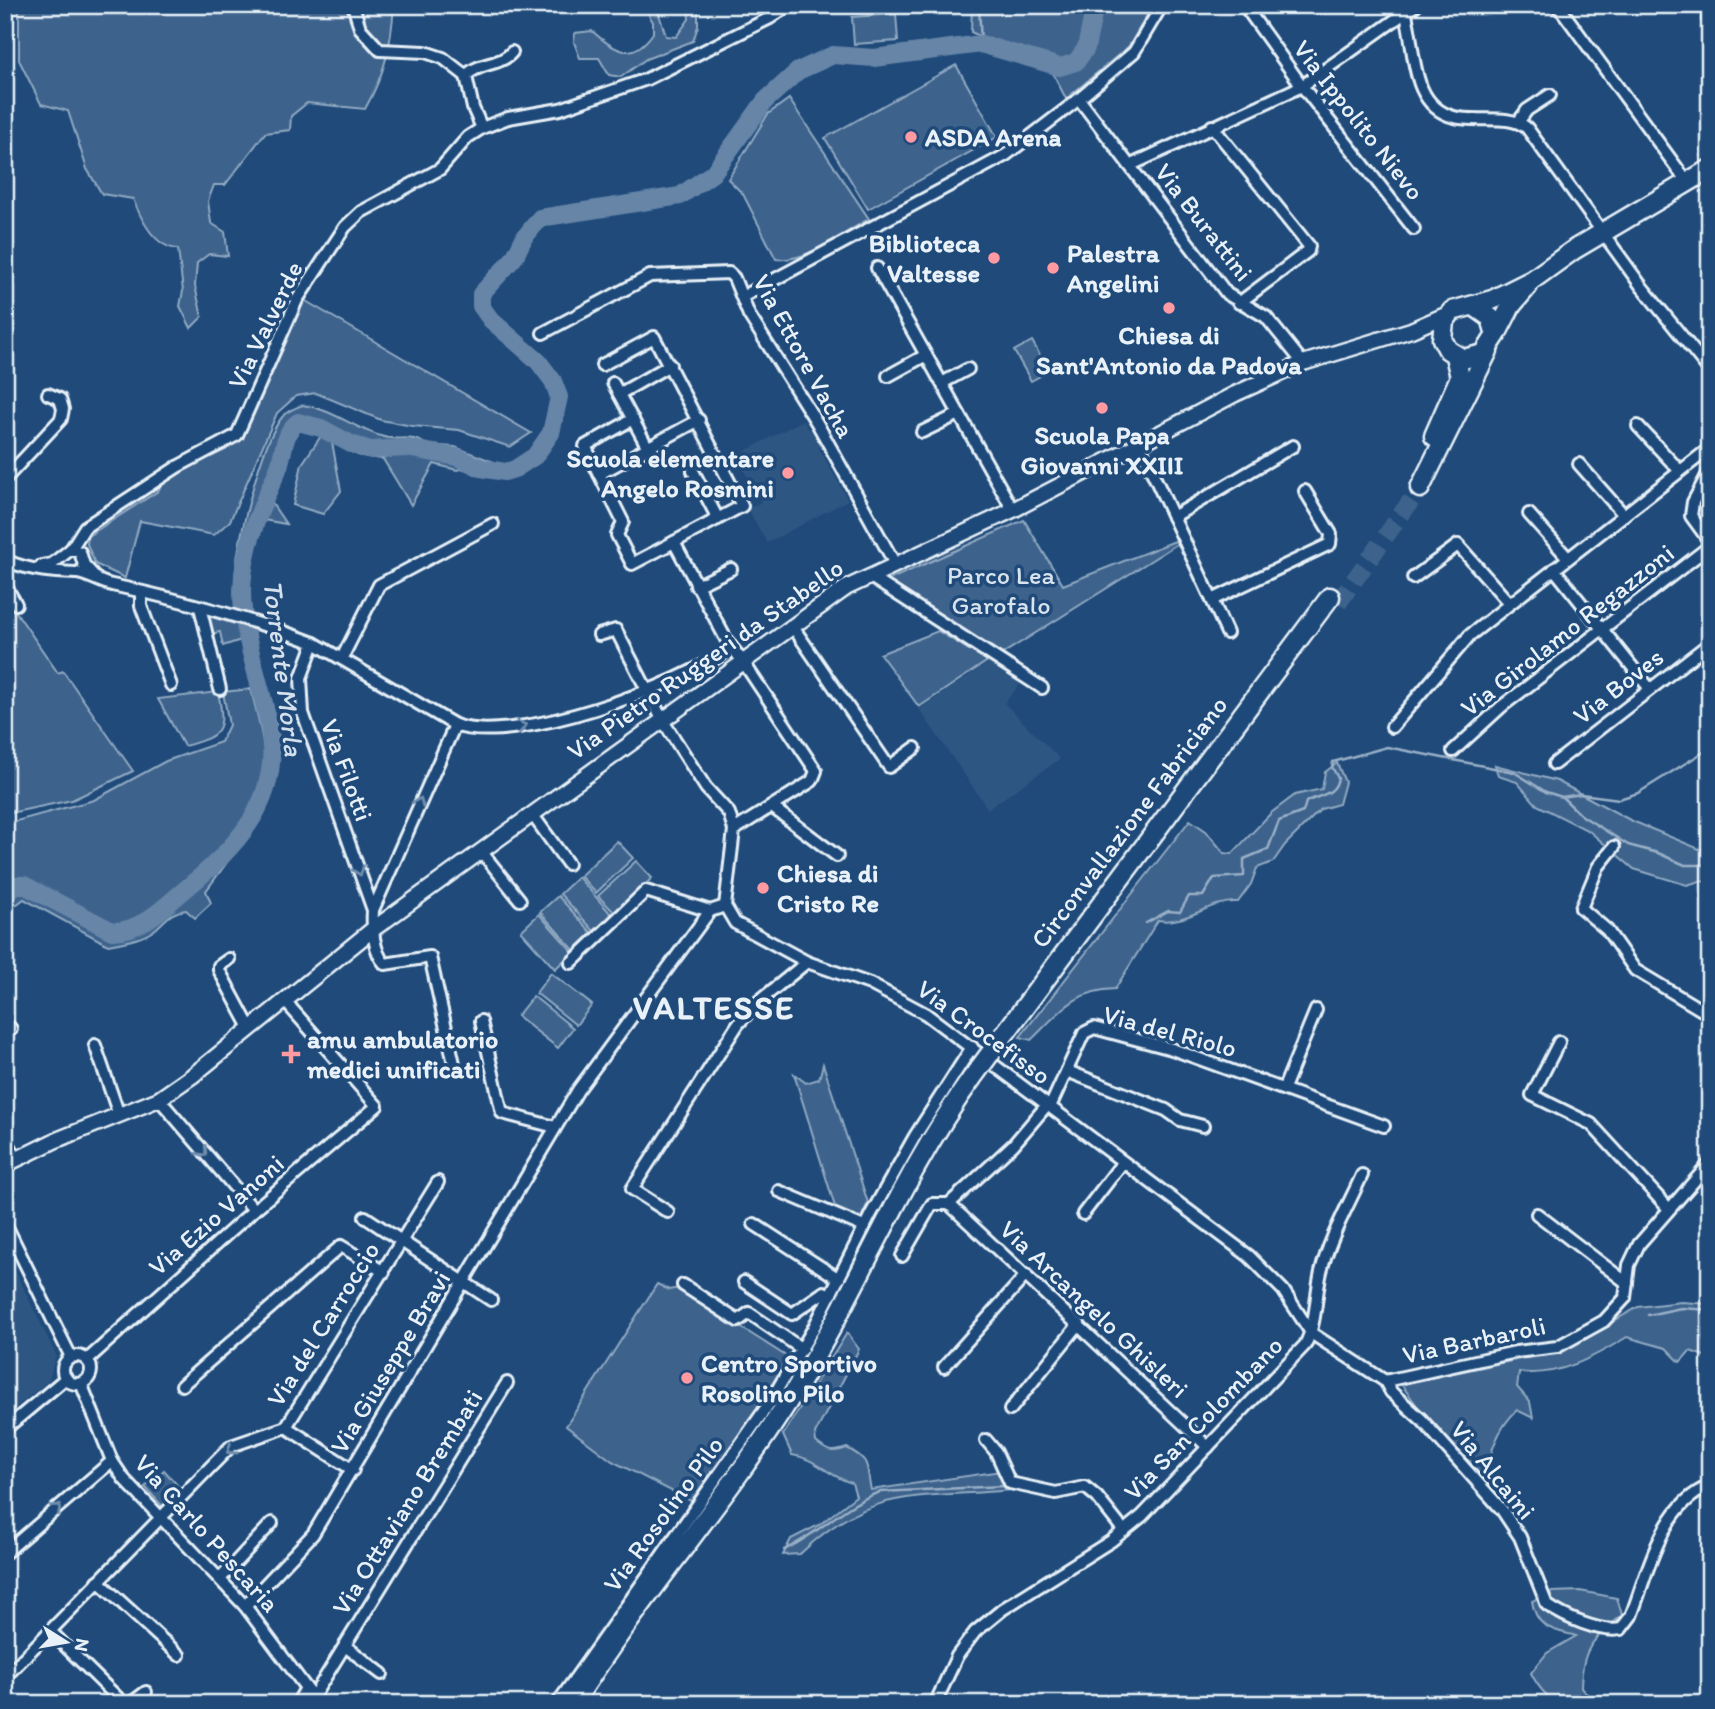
<svg xmlns="http://www.w3.org/2000/svg" width="1715" height="1709" viewBox="0 0 1715 1709" font-family="Itim,sans-serif">
  <rect width="100%" height="100%" fill="#1f4a7a"/>
  <filter id="ink" filterUnits="userSpaceOnUse"><feTurbulence type="fractalNoise" baseFrequency=".0143" numOctaves="2"/><feDisplacementMap in="SourceGraphic" scale="14" xChannelSelector="R" yChannelSelector="G"/><feConvolveMatrix kernelMatrix="1 2 1 2 8 2 1 2 1" color-interpolation-filters="sRGB"/></filter>
  <g filter="url(#ink)">
    <g fill="#2e5683">
      <polygon points="803,420 809,430 814,428 821,442 819,448 848,500 767,543 748,509 761,502 736,456"/>
      <polygon points="991,661 1022,682 1004,703 1060,759 988,809 919,709"/>
      <polygon points="5,1250 56,1355 49,1380 5,1416"/>
    </g>
    <g fill="#3c628c" stroke="#92aac2" stroke-width="2">
      <path d="M19 5H394C391 47 385 73 365 109L307 103 291 116 290 130 265 133 225 185H214L208 201 211 223 225 232 228 256 209 254 197 263 195 286 202 317 191 328 180 306 183 291 178 249C154 247 141 219 133 199L102 194 87 169 68 111 41 104 19 60Z"/>
      <path d="M643 5H656L666 36 676 37 689 19 688 5H701L698 7V26L693 41 646 59 621 77 609 75 599 58H580L574 42 575 33 592 31C615 51 632 63 653 33V22Z"/>
      <path d="M972 5H1091L1083 45 1074 60C1042 68 1001 45 971 32Z"/>
      <polygon points="1092,5 1153,5 1129,46 1066,99 1052,71 1052,63 1075,61 1084,47"/>
      <polygon points="896,14 898,41 854,44 852,17"/>
      <polygon points="956,65 997,137 868,209 825,138"/>
      <path d="M789 99 869 219C843 233 806 263 776 259L743 194 728 179 768 114Z"/>
      <polygon points="304,300 531,433 510,447 459,430 412,426 381,420 316,393 296,396 277,413 230,521 214,535 140,521 125,578 95,564 87,544 88,536 158,491 166,477 226,450 240,436"/>
      <polygon points="1032,341 1049,371 1031,381 1014,351"/>
      <path d="M302 405C333 409 354 429 384 437 398 441 414 434 426 445L455 447 494 462 457 470 434 464 411 505 383 459C371 458 360 457 349 451 331 440 320 409 293 420 280 432 287 449 283 464 279 477 273 488 271 502L286 524 263 520 249 567 250 579H235C237 544 260 443 283 416 287 411 296 408 302 405Z"/>
      <polygon points="321,436 332,442 341,491 323,514 293,505 302,464"/>
      <polygon points="1024,520 1063,585 1175,541 1177,544 999,656 884,582"/>
      <polygon points="5,596 58,673 63,671 133,771 72,800 5,814"/>
      <polygon points="208,616 238,625 241,640 223,646 220,632 210,634"/>
      <polygon points="938,631 969,650 974,646 992,658 919,707 880,654"/>
      <path d="M251 689C266 752 276 772 238 829L253 827 206 891 211 903 195 918 186 910C169 912 166 921 153 931 140 940 123 942 108 945L24 899 5 913V824L94 800 166 761 221 742 229 725 223 692Z"/>
      <path d="M218 692C226 731 222 736 184 746L158 699Z"/>
      <path d="M1337 763 1345 782 1339 804 1321 809 1285 845 1273 862 1257 868 1251 884 1238 902C1210 900 1187 925 1158 920L1115 989C1074 990 1059 1013 1031 1040L1020 1037 1190 820 1206 831 1224 853 1232 854 1271 813 1295 795 1322 789 1325 772Z"/>
      <polygon points="1495,765 1557,781 1630,820 1704,851 1710,850 1710,882 1700,881 1687,885 1634,869 1589,831 1537,805 1517,782 1498,776"/>
      <polygon points="617,841 633,858 596,893 580,876"/>
      <polygon points="636,861 652,878 615,913 598,896"/>
      <polygon points="578,877 612,915 594,931 560,894"/>
      <polygon points="558,896 592,933 574,950 540,912"/>
      <polygon points="539,914 573,952 555,969 521,931"/>
      <polygon points="551,973 592,1005 576,1025 536,993"/>
      <polygon points="533,996 573,1028 558,1048 517,1016"/>
      <polygon points="823,1064 868,1203 860,1220 836,1210 794,1074 806,1083 819,1079"/>
      <polygon points="657,1284 669,1290 679,1288 789,1358 762,1403 691,1501 612,1461 566,1426"/>
      <path d="M1681 1302 1710 1304V1358L1690 1351 1680 1362 1666 1348 1627 1337C1596 1356 1557 1378 1519 1372L1517 1387 1530 1402 1533 1418 1517 1410C1496 1430 1490 1454 1484 1482L1467 1458 1430 1423 1401 1384 1564 1350 1638 1307Z"/>
      <path d="M847 1333 859 1349 815 1434 816 1442C828 1452 833 1453 847 1448 873 1462 865 1465 871 1490L1001 1471 1011 1490C920 1499 871 1485 800 1554L783 1555 791 1539 819 1525 856 1496 852 1483C829 1477 816 1458 792 1455L783 1435Z"/>
      <polygon points="164,1470 179,1487 163,1507 145,1487"/>
      <path d="M1580 1591 1617 1598 1622 1615C1593 1641 1582 1646 1581 1687L1590 1698 1605 1704C1565 1704 1549 1709 1531 1673L1547 1653 1576 1636C1554 1630 1536 1629 1532 1601L1552 1592Z"/>
    </g>
    <g fill="none" stroke-linecap="round" stroke-linejoin="round">
      <g stroke="#9ab0c7" stroke-width="2.5">
        <polyline points="979,5 981,44"/>
        <polyline points="1562,797 1581,815 1628,845 1658,853 1685,865 1710,865"/>
        <path d="M1146 923 1168 911 1180 912 1189 896H1203L1214 878 1244 876V859L1268 849 1279 821 1303 812 1306 802C1320 794 1335 796 1338 778L1332 767 1333 762 1387 747 1514 772 1546 792 1562 797 1581 794 1619 799 1638 793 1710 748"/>
        <polyline points="1648,1315 1681,1308 1710,1310"/>
        <path d="M784 1550C818 1534 845 1504 880 1492L1004 1486"/>
      </g>
      <path stroke="#6685a7" stroke-width="18" d="M5 895 16 885H24L112 931C142 932 166 905 188 887 244 841 286 792 267 716 258 675 242 633 242 591 243 549 259 511 276 474 285 457 281 434 298 422L321 428 351 444 371 450 406 448 457 457 481 468 505 472 515 469 535 456 551 433 559 397 553 381 538 361 491 320 481 306V294L514 258 524 238 540 218 680 196 713 173 765 101 798 71 833 55 874 58 981 44 1060 67 1076 62 1086 48 1095 5"/>
      <polyline stroke="#3d638d" stroke-width="18" stroke-dasharray="18 9" stroke-linecap="butt" points="1338,603 1420,488"/>
      <defs>
        <g id="minor">
          <polyline points="353,5 360,28 380,50 425,52 443,58 466,76"/>
          <polyline points="1244,5 1302,86 1414,229"/>
          <path d="M1403 5C1417 40 1406 105 1454 117 1476 123 1509 113 1527 128L1642 287 1710 371"/>
          <polyline points="1555,5 1563,12 1688,183"/>
          <polyline points="1708,19 1710,18"/>
          <polyline points="1079,99 1227,294 1266,317 1303,363"/>
          <polyline points="1519,121 1527,110 1550,95"/>
          <polyline points="1212,126 1309,246 1308,251 1239,303"/>
          <path d="M482 128 473 108 466 76C478 62 501 66 512 52"/>
          <polyline points="1131,165 1302,86 1416,5"/>
          <polyline points="877,268 1013,510"/>
          <polyline points="742,297 1006,155 1079,99 1134,52 1162,5"/>
          <polyline points="543,333 650,276 729,273 734,278 749,315 817,423 895,564"/>
          <polyline points="602,365 654,337 742,506 674,542 727,641 744,663 816,771 812,781 734,830"/>
          <polyline points="888,376 926,355"/>
          <polyline points="613,383 647,446"/>
          <polyline points="942,383 968,369"/>
          <polyline points="619,394 670,365"/>
          <polyline points="633,419 585,446 599,474 699,420"/>
          <polyline points="1638,426 1680,471"/>
          <polyline points="922,432 959,414"/>
          <polyline points="1139,444 1212,600 1330,544 1331,534 1305,491"/>
          <polyline points="1579,464 1624,515"/>
          <polyline points="1710,470 1693,502 1691,516 1710,542"/>
          <polyline points="693,471 718,519"/>
          <polyline points="599,474 623,522 617,535 632,564 674,542"/>
          <polyline points="5,479 61,419 63,409 60,399 48,394"/>
          <polyline points="1529,514 1568,558"/>
          <polyline points="1173,517 1293,446"/>
          <polyline points="71,549 85,527 177,467 237,435 297,300 345,227 361,212 440,169 468,137 482,128 508,118 560,109 647,79 770,18 789,5"/>
          <polyline points="71,549 80,552 84,565 96,578"/>
          <path d="M10 562C31 571 55 572 77 573 88 574 101 583 112 585 181 600 249 618 314 643L455 725C513 747 682 685 731 648"/>
          <polyline points="41,566 52,564 71,549"/>
          <polyline points="1554,569 1650,689"/>
          <polyline points="869,576 1042,688"/>
          <polyline points="1413,578 1458,545 1509,603"/>
          <polyline points="5,585 16,604"/>
          <polyline points="696,586 731,569"/>
          <polyline points="141,592 141,606 171,685"/>
          <polyline points="1212,600 1227,633"/>
          <polyline points="200,607 220,689"/>
          <polyline points="793,627 889,767 915,748"/>
          <polyline points="599,635 616,630 663,721 706,788 729,813 734,830 725,906 735,923 807,962 870,984 926,1014 1249,1256 1283,1290 1310,1331"/>
          <polyline points="314,643 301,678 303,713 373,910"/>
          <polyline points="342,658 379,585 493,524"/>
          <polyline points="1392,727 1470,635 1710,448"/>
          <polyline points="1453,751 1501,707 1710,546"/>
          <polyline points="1554,764 1710,643"/>
          <polyline points="772,807 837,856"/>
          <polyline points="532,814 568,864"/>
          <polyline points="1614,847 1598,867 1581,908 1607,930 1635,970 1710,1015"/>
          <polyline points="481,851 520,900"/>
          <polyline points="229,959 219,966 219,970 250,1028"/>
          <polyline points="571,963 646,891 710,911"/>
          <polyline points="481,1021 502,1113 555,1127"/>
          <polyline points="5,1022 11,1029"/>
          <polyline points="1559,1042 1532,1095 1591,1124 1669,1209"/>
          <polyline points="95,1045 119,1115"/>
          <path d="M455 1068 430 957 385 964C373 952 372 926 373 910L455 725"/>
          <polyline points="1067,1071 1166,1110 1180,1120 1203,1126"/>
          <polyline points="1284,1088 1316,1010"/>
          <polyline points="159,1099 254,1210"/>
          <polyline points="1050,1107 1084,1033 1094,1028 1172,1049 1384,1126"/>
          <polyline points="5,1138 17,1159"/>
          <polyline points="779,1191 864,1227"/>
          <polyline points="949,1204 1013,1145 1047,1105"/>
          <polyline points="668,1212 632,1189 738,1024 758,1002 807,962"/>
          <polyline points="1083,1214 1123,1162"/>
          <polyline points="1537,1214 1627,1283"/>
          <polyline points="365,1217 491,1300"/>
          <polyline points="5,1223 71,1357"/>
          <polyline points="754,1224 839,1279"/>
          <polyline points="902,1256 932,1204 949,1204 1208,1447"/>
          <polyline points="744,1282 792,1314 824,1292 831,1295"/>
          <polyline points="683,1285 738,1321 749,1313 802,1349"/>
          <path d="M1311 1333 1385 1381 1391 1392 1422 1420 1502 1510 1520 1537 1547 1605C1564 1617 1600 1633 1621 1629L1631 1616C1648 1573 1661 1504 1710 1486"/>
          <circle cx="77" cy="1370" r="14"/>
          <polyline points="87,1360 254,1210 377,1106 284,1000"/>
          <polyline points="944,1367 1026,1275"/>
          <polyline points="1385,1381 1516,1352 1557,1347 1604,1321 1625,1298 1629,1265 1639,1244 1710,1163"/>
          <polyline points="81,1383 112,1461 124,1479 245,1606 318,1704"/>
          <polyline points="182,1385 341,1246 384,1272"/>
          <polyline points="1010,1410 1079,1324"/>
          <polyline points="286,1427 353,1470"/>
          <polyline points="5,1429 66,1378"/>
          <polyline points="986,1440 996,1452 1010,1483 1056,1493 1085,1487 1097,1497 1124,1531"/>
          <polyline points="5,1553 112,1461"/>
          <polyline points="220,1579 272,1523"/>
          <polyline points="98,1581 179,1655"/>
          <polyline points="245,1606 313,1534 578,1090 710,911 725,906"/>
          <polyline points="51,1632 124,1704"/>
          <polyline points="345,1646 382,1674"/>
          <polyline points="5,1677 231,1446 286,1427 438,1182"/>
          <polyline points="313,1697 507,1383"/>
          <polyline points="130,1704 146,1692"/>
          <polyline points="297,1704 306,1688"/>
          <polyline points="557,1704 768,1405 813,1329 871,1214 915,1136 972,1047"/>
          <path d="M935 1704 957 1656 975 1632 1003 1609 1111 1541 1142 1516 1305 1345C1317 1322 1315 1297 1321 1272 1329 1239 1348 1206 1362 1175"/>
        </g>
        <polyline id="tertiary" points="5,1165 54,1141 159,1099 192,1076 372,930 846,588 1013,510 1235,394 1303,363 1411,330 1448,314"/>
        <g id="primary">
          <polyline points="1474,306 1491,318 1496,335 1484,354 1463,359 1448,350 1442,339 1444,322 1452,311 1492,300 1532,280 1575,249 1710,169"/>
          <polyline points="1496,335 1511,306 1528,286"/>
        </g>
        <g id="trunk">
          <polyline points="1434,436 1460,377 1455,356"/>
          <polyline points="1420,488 1488,351"/>
          <polyline points="1006,1032 1330,597"/>
          <path d="M573 1704C640 1596 727 1500 794 1392 858 1290 901 1176 972 1078"/>
        </g>
      </defs>
      <use href="#minor" stroke="#e8f1f8" stroke-width="16"/>
      <use href="#tertiary" stroke="#e8f1f8" stroke-width="19"/>
      <use href="#primary" stroke="#e8f1f8" stroke-width="23"/>
      <use href="#trunk" stroke="#e8f1f8" stroke-width="23"/>
      <use href="#minor" stroke="#1f4a7a" stroke-width="10"/>
      <use href="#tertiary" stroke="#1f4a7a" stroke-width="14"/>
      <use href="#primary" stroke="#1f4a7a" stroke-width="18"/>
      <use href="#trunk" stroke="#1f4a7a" stroke-width="18"/>
      <defs>
        <polyline id="trunk-bridge" points="972,1078 1006,1032"/>
      </defs>
      <use href="#trunk-bridge" stroke="#e8f1f8" stroke-width="23" stroke-linecap="butt"/>
      <use href="#trunk-bridge" stroke="#1f4a7a" stroke-width="18"/>
    </g>
    <defs><path id="oneway-chevron" d="M-2-3.5L2.5 0L-2 3.5" fill="none" stroke-width="1.6" stroke-linecap="round" stroke-linejoin="round" transform="scale(1.75)"/></defs>
    <g stroke="#6f8dac">
      <use href="#oneway-chevron" transform="translate(522 726) rotate(-12)"/>
      <use href="#oneway-chevron" transform="translate(419 802) rotate(-66)"/>
      <use href="#oneway-chevron" transform="translate(359 871) rotate(70)"/>
      <use href="#oneway-chevron" transform="translate(203 1152) rotate(48)"/>
      <use href="#oneway-chevron" transform="translate(231 1450) rotate(145)"/>
      <use href="#oneway-chevron" transform="translate(57 1508) rotate(-41)"/>
    </g>
  </g>
  <g fill="#ff9aa2" stroke="#1f4a7a" stroke-width="2.5">
    <circle cx="911" cy="137" r="7"/>
    <circle cx="994" cy="258" r="7"/>
    <circle cx="1053" cy="268" r="7"/>
    <circle cx="1169" cy="308" r="7"/>
    <circle cx="1102" cy="408" r="7"/>
    <circle cx="788" cy="473" r="7"/>
    <circle cx="763" cy="888" r="7"/>
    <path d="M287.5 1043.5h7v7h7v7h-7v7h-7v-7h-7v-7h7z"/>
    <circle cx="687" cy="1378" r="7"/>
  </g>
  <g text-anchor="middle" stroke-width="7" stroke-linejoin="round" paint-order="stroke">
    <g font-size="26" fill="#e8f1f8" stroke="#1f4a7a">
      <text transform="translate(1359 120) rotate(52)" y="9">Via Ippolito Nievo</text>
      <text transform="translate(1204 222) rotate(52)" y="9">Via Burattini</text>
      <text transform="translate(265 325) rotate(-64)" y="9">Via Valverde</text>
      <text transform="translate(804 356) rotate(61)" y="9">Via Ettore Vacha</text>
      <text transform="translate(1567 630) rotate(-38)" y="9">Via Girolamo Regazzoni</text>
      <text transform="translate(705 659) rotate(-35)" y="9">Via Pietro Ruggeri da Stabello</text>
      <text transform="translate(1618 686) rotate(-38)" y="9">Via Boves</text>
      <text transform="translate(347 770) rotate(70)" y="9">Via Filotti</text>
      <text transform="translate(1129 822) rotate(-53)" y="9">Circonvallazione Fabriciano</text>
      <text transform="translate(1170 1031) rotate(15)" y="9">Via del Riolo</text>
      <text transform="translate(984 1032) rotate(36)" y="9">Via Crocefisso</text>
      <text transform="translate(216 1215) rotate(-41)" y="9">Via Ezio Vanoni</text>
      <text transform="translate(1094 1309) rotate(43)" y="9">Via Arcangelo Ghisleri</text>
      <text transform="translate(323 1324) rotate(-58)" y="9">Via del Carroccio</text>
      <text transform="translate(1474 1340) rotate(-12)" y="9">Via Barbaroli</text>
      <text transform="translate(390 1362) rotate(-59)" y="9">Via Giuseppe Bravi</text>
      <text transform="translate(1203 1418) rotate(-46)" y="9">Via San Colombano</text>
      <text transform="translate(1493 1470) rotate(51)" y="9">Via Alcaini</text>
      <text transform="translate(407 1502) rotate(-58)" y="9">Via Ottaviano Brembati</text>
      <text transform="translate(663 1514) rotate(-54)" y="9">Via Rosolino Pilo</text>
      <text transform="translate(207 1533) rotate(48)" y="9">Via Carlo Pescaria</text>
    </g>
    <g font-size="26" font-weight="bold" fill="#e8f1f8" stroke="#1f4a7a" text-anchor="start">
      <text x="925" y="146">ASDA Arena</text>
      <text x="980" y="252" text-anchor="end">Biblioteca<tspan x="980" dy="30">Valtesse</tspan></text>
      <text x="1067" y="262">Palestra<tspan x="1067" dy="30">Angelini</tspan></text>
      <text x="1169" y="344" text-anchor="middle">Chiesa di<tspan x="1169" dy="30">Sant'Antonio da Padova</tspan></text>
      <text x="1102" y="444" text-anchor="middle">Scuola Papa<tspan x="1102" dy="30">Giovanni XXIII</tspan></text>
      <text x="774" y="467" text-anchor="end">Scuola elementare<tspan x="774" dy="30">Angelo Rosmini</tspan></text>
      <text x="777" y="882">Chiesa di<tspan x="777" dy="30">Cristo Re</tspan></text>
      <text x="307" y="1048">amu ambulatorio<tspan x="307" dy="30">medici unificati</tspan></text>
      <text x="701" y="1372">Centro Sportivo<tspan x="701" dy="30">Rosolino Pilo</tspan></text>
    </g>
    <g font-size="26" fill="#d7e3ed" stroke="#1f4a7a">
      <text x="1001" y="584">Parco Lea<tspan x="1001" dy="30">Garofalo</tspan></text>
    </g>
    <g font-size="28" font-style="italic" fill="#d4e1ec" stroke="#1f4a7a">
      <text transform="translate(284 668) rotate(83)" y="10">Torrente Morla</text>
    </g>
    <g font-size="33" font-weight="bold" letter-spacing="2" fill="#e8f1f8" stroke="#1f4a7a">
      <text x="714" y="1019">VALTESSE</text>
    </g>
  </g>
  <rect width="1715" height="1709" fill="none" stroke="#1f4a7a" stroke-width="28"/>
  <rect x="14" y="14" width="1687" height="1681" fill="none" stroke="#e8f1f8" stroke-width="2.5" filter="url(#ink)"/>
  <g transform="translate(66 1642) rotate(101)" stroke="#1f4a7a" stroke-width="5" paint-order="stroke">
  <path d="M0-5L12 26L0 18L-12 26Z" fill="#e8f1f8"/>
  <text y="-10" font-size="19" font-weight="bold" text-anchor="middle" fill="#e8f1f8">N</text>
  </g>
</svg>
